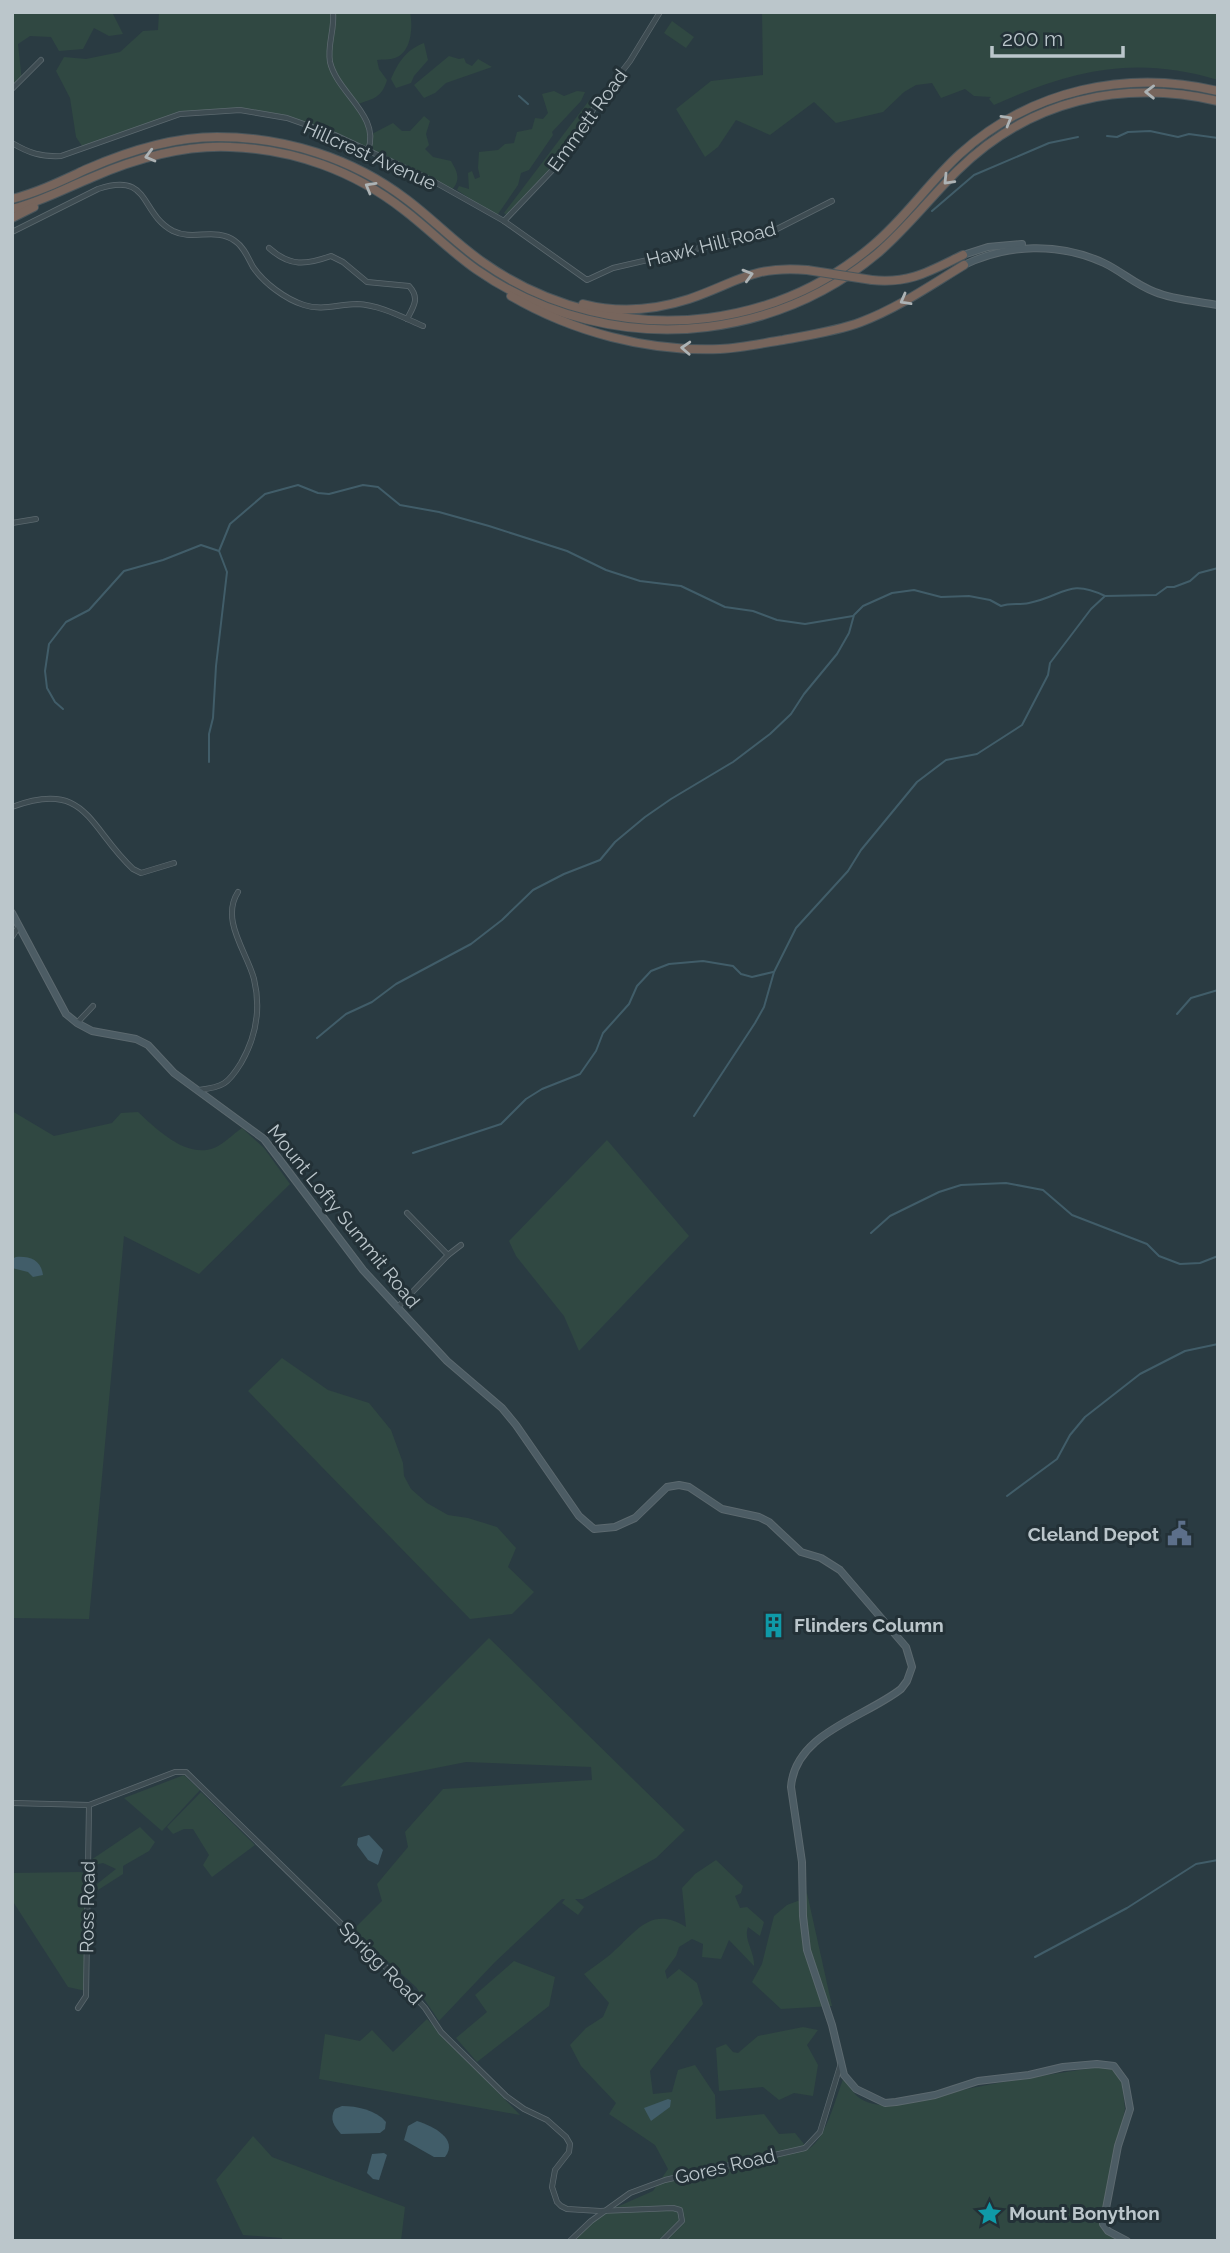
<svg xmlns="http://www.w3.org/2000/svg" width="1230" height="2253" viewBox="0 0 1230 2253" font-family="Raleway,sans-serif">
  <rect width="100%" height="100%" fill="#2a3b42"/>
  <g fill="#304842">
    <polygon points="12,12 112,12 123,34 109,36 94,28 83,49 59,51 51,37 30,36 18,44 22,81 12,89"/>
    <path d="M159 12H410C413 26 412 52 395 58 390 60 383 59 377 60L379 69 387 80C381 101 370 98 354 106L372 134 393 123 402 131H410L424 116 430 121 426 134 429 145 425 149 433 157 451 161C458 173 461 180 451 191L368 150 287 118 240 110 180 114 84 149 76 137 70 98 56 71 64 57 86 59 120 52 143 31 158 30Z"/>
    <path d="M762 12H1218V80C1134 55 1072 70 994 105L989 99 991 97 974 96 965 89 941 98 932 83 916 85 904 92 883 112 836 123 814 102 770 135 736 120 718 147 705 157 676 109 711 81 763 75Z"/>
    <polygon points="672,21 694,37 686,48 664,33"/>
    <path d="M424 43 428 60 414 76 411 83 396 88 391 79C399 61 406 50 424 43Z"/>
    <polygon points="449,56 459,59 464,58 466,63 472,66 478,59 492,67 446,83 435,93 424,98 414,85"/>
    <polygon points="554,91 564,96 577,91 585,92 581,101 552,132 553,135 529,170 521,173 518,185 496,217 467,201 469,198 457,190 459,186 469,189 468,173 472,171 475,179 480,177 478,168 479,152 498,150 505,144 514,143 517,132 532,129 535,118 543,119 548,113 542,94"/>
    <polygon points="591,98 595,107 562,160 508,216 504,213"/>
    <path d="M12 1111 54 1136 112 1123 121 1113 138 1112C156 1129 187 1159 214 1148 224 1144 233 1134 242 1128L264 1148 290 1184 199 1274 124 1236 89 1619 12 1618Z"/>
    <polygon points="607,1140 689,1236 579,1351 564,1316 516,1256 509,1241"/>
    <polygon points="282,1358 328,1390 369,1403 391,1430 403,1463 404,1476 411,1489 427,1503 448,1515 468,1518 497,1527 516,1548 508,1567 534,1592 512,1614 470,1619 248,1391"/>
    <polygon points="489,1638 685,1830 656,1858 583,1899 575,1899 584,1907 578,1915 562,1903 565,1899 562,1899 495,1962 439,2021 416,1987 353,1930 382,1901 377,1884 408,1847 405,1832 443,1789 592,1780 591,1767 466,1762 340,1787"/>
    <polygon points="184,1775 200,1790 162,1831 124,1798"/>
    <polygon points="201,1792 255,1845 212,1877 203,1865 209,1855 193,1829 184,1829 173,1834 167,1827"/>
    <polygon points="140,1827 155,1842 149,1851 123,1866 123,1874 98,1890 97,1884 116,1869 103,1863 90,1866 91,1860"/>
    <path d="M716 1860 743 1886 741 1893 735 1896 740 1908 747 1907 764 1922 760 1936 748 1927C743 1939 755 1952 754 1966L729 1940 721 1959 702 1957 703 1944 692 1939 679 1947 676 1956 665 1971 667 1979 679 1969 697 1983 703 2004 650 2071 653 2094 672 2092 678 2070 695 2065 715 2095 716 2119 764 2114 779 2134 795 2133 808 2149C826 2140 836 2096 844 2077 850 2089 856 2099 870 2103 900 2112 946 2092 977 2087 1017 2079 1059 2073 1100 2067L1111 2069 1118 2075 1122 2084 1125 2109 1101 2216V2227L1123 2241H583L574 2237 591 2221 610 2210 653 2191 668 2169 655 2145 609 2114 616 2103 581 2066 570 2045 586 2028 603 2017 609 2003 584 1974C593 1967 603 1961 611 1954 636 1932 651 1905 686 1927L682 1888 695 1874Z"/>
    <polygon points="80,1872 88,1874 86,1991 68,1987 12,1900 12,1873"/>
    <polygon points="807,1893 832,2006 781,2009 752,1982 762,1964 774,1916 787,1905 803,1899"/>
    <polygon points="514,1961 555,1977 549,2006 477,2062 456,2038 487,2012 475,1995"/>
    <polygon points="427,2019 520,2115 319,2079 325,2034 360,2041 372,2030 393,2052"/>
    <polygon points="803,2027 818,2030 807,2045 818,2065 813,2096 794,2093 779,2100 763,2087 719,2091 716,2048 726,2044 733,2052 738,2053 758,2036"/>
    <polygon points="253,2136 272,2157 405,2207 401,2241 282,2241 282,2238 243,2235 216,2180"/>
  </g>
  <g fill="#415d69">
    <path d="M16 1257C30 1256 41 1260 43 1275L33 1277 28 1272 12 1268V1259Z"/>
    <polygon points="369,1835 383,1850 378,1865 368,1860 357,1845 358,1838"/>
    <polygon points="668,2099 671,2100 670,2107 651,2121 644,2108"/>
    <path d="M342 2106C357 2106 376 2110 386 2122L385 2129 380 2133 341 2134C334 2126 329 2119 335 2109Z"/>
    <path d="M417 2121C433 2126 459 2139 445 2157H434L404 2140 408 2126Z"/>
    <polygon points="384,2153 387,2155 379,2180 373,2179 367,2173 372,2154"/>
  </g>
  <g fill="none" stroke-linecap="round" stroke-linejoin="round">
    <g stroke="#415d69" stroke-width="2">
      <polyline points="519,96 528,104"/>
      <polyline points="1107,136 1117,137 1128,132 1150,131 1178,137 1189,134 1218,138"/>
      <polyline points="932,211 974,175 1049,143 1078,137"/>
      <polyline points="63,709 55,702 47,688 45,671 49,644 66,622 89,610 124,571 163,560 201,545 219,551"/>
      <polyline points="209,762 209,734 213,718 216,666 227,572 219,551 230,524 265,494 298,485 318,493 329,494 363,485 378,487 400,505 439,512 489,526 567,551 606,570 640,581 681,586 725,607 753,611 777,620 805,624 853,616"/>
      <polyline points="1177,1014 1191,998 1218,990"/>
      <path d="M317 1038 346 1014 372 1002 396 984 471 944 502 920 533 890 564 874 600 860 615 842 645 817 671 799 733 762 770 734 791 714 804 694 837 654 849 633 854 615 863 606 892 593 914 590 941 597 969 596 990 600 1001 606C1010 603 1019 605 1029 603 1064 596 1068 578 1105 596"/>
      <polyline points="694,1116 755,1023 764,1007 774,972 796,928 848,871 861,850 917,782 946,760 977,754 1022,725 1048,675 1050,663 1091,609 1105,596 1156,595 1167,587 1174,587 1190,581 1199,573 1218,568"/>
      <polyline points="413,1153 501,1124 526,1099 542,1089 580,1074 596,1051 603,1033 629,1004 637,986 651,971 669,964 703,961 733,966 741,974 752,977 773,972"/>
      <polyline points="871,1233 890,1216 939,1192 961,1185 1006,1183 1043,1190 1072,1215 1147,1244 1159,1256 1180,1264 1200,1263 1218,1256"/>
      <polyline points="1007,1496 1057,1459 1070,1435 1085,1417 1140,1374 1185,1351 1218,1344"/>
      <polyline points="1035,1957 1127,1908 1196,1864 1218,1860"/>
    </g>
    <defs>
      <g id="street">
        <path d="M333 12C335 29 327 45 330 62 337 93 381 116 368 150"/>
        <polyline points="12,89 41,60"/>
        <path d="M12 143C29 153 41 157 61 156L180 114 240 110 287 118 335 135 433 181 504 221 587 280 613 268 773 231 832 201"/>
        <polyline points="504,221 562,160 596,105 630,61 660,12"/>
        <path d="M12 232 98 189C151 171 139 213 173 231 193 241 216 227 235 241 244 247 248 258 253 267 264 283 285 299 304 305 322 311 339 304 357 304 380 305 402 317 423 326"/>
        <path d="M269 248C290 267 306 265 331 256L343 262 367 282 409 286C420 298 414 306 407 319"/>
        <polyline points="12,523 36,519"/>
        <path d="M12 807C87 779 88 827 133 869L141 873 174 863"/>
        <polyline points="12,937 19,926"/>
        <polyline points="77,1023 93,1006"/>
        <path d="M199 1090C223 1087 228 1084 241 1063 256 1037 261 1008 254 979 247 952 220 920 238 892"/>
        <polyline points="407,1213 448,1255"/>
        <polyline points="397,1308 448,1255 461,1245"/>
        <polyline points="12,1803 89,1805 175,1772 186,1772 407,1988 425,2008 441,2032 506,2096 524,2109 547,2120 566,2137 570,2144 569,2152 555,2170 552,2187 557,2202 561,2206 567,2209 600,2211 673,2208 680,2210 682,2221 662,2241"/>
        <polyline points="78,2008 86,1996 89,1805"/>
        <polyline points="570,2241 591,2221 630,2193 665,2180 805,2148 820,2132 841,2063"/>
      </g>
      <g id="secondary">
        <polyline points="963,255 988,247 1022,244"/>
        <path d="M964 265C1007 244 1059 242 1104 263 1121 271 1136 285 1155 292 1175 300 1197 301 1218 305"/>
        <path d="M12 913 66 1014 77 1023 92 1031 136 1039 148 1045 174 1073 264 1139 363 1270 447 1361 502 1408 516 1425 579 1516 594 1529 615 1527 635 1518 667 1487 679 1485 689 1487 722 1509 759 1517 769 1522 801 1552 821 1558 840 1570 906 1647 912 1667 907 1681 901 1689C864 1718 795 1733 791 1787L802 1862 803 1916 807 1950 832 2025 844 2075 856 2089 885 2103 896 2102 935 2095 978 2081 1029 2075 1063 2067 1097 2064 1114 2066 1125 2081 1130 2109 1118 2146 1103 2224 1108 2231 1127 2241"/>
      </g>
      <g id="highway">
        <path d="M12 199C39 192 63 180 87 169 128 151 172 137 217 137 285 137 352 158 406 199 433 219 456 244 484 263 548 308 630 328 708 318 769 310 825 286 872 246 905 219 929 182 960 154 1031 90 1126 69 1218 91"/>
        <path d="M12 209C41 202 66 188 93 177 137 158 183 145 230 147 294 149 354 171 404 210 429 229 451 252 477 270 543 316 627 337 707 327 770 319 829 294 878 253 907 228 930 198 957 171 1029 100 1121 79 1218 101"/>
        <polyline points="12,218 34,207"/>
        <path d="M872 280C910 284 930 271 963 255"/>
        <path d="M511 296C573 332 648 352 720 349 741 348 763 343 783 340 810 335 837 331 861 322 898 308 931 285 964 265"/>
        <path d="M583 304C618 313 655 310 689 299 736 283 753 265 807 270"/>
      </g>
    </defs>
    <use href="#street" stroke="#5c696f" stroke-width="6"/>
    <use href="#secondary" stroke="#5c696f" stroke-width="8"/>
    <use href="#highway" stroke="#49565c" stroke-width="10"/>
    <use href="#street" stroke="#3e4c52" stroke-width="4.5"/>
    <use href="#secondary" stroke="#4c5c64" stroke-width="6"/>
    <use href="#highway" stroke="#77655c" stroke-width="8"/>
    <defs>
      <polyline id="highway-bridge" points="807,270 872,280"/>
    </defs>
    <use href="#highway-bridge" stroke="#49565c" stroke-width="10" stroke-linecap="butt"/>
    <use href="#highway-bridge" stroke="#77655c" stroke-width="8"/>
  </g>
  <defs><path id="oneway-chevron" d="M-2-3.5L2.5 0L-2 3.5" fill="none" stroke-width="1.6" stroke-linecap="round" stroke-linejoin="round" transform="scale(1.75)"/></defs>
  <g stroke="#adb3b5">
    <use href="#oneway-chevron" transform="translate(1150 92) rotate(-179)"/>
    <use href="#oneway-chevron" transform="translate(1007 120) rotate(-30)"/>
    <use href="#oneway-chevron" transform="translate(150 156) rotate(165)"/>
    <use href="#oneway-chevron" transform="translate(948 180) rotate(134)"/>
    <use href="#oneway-chevron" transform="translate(370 187) rotate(-150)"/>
    <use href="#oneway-chevron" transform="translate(748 275) rotate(-16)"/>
    <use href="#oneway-chevron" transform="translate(905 300) rotate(151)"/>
    <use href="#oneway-chevron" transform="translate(686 348) rotate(-177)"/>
  </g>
  <defs>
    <symbol id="civic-bare" viewBox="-9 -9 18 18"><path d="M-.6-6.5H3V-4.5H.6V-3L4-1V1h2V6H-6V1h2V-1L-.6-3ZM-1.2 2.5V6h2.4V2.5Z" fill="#5c6f8a" stroke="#233137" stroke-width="2.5" paint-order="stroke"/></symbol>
    <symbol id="building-bare" viewBox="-9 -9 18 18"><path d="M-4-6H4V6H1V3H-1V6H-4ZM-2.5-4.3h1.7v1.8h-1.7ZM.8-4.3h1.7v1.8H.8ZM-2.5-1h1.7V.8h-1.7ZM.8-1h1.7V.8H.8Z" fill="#0f9aa8" stroke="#233137" stroke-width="2.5" paint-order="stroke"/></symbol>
    <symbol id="sight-bare" viewBox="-9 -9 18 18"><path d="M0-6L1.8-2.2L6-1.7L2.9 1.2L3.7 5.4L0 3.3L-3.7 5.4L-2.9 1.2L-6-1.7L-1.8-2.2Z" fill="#0f9aa8" stroke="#233137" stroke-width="2.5" paint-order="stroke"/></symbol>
  </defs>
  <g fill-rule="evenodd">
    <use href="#civic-bare" x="1162" y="1516" width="35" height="35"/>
    <use href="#building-bare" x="756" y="1608" width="35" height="35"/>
    <use href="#sight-bare" x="972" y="2196" width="35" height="35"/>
  </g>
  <g text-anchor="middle" stroke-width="6" stroke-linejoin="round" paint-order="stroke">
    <g font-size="19" fill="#bbc6cb" stroke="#233137">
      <text transform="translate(587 120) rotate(-54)" y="7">Emmett Road</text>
      <text transform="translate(370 155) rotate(24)" y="7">Hillcrest Avenue</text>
      <text transform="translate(711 244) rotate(-14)" y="7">Hawk Hill Road</text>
      <text transform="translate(344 1216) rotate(51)" y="7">Mount Lofty Summit Road</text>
      <text transform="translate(87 1907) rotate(-89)" y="7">Ross Road</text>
      <text transform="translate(381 1963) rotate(45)" y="7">Sprigg Road</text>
      <text transform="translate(725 2166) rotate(-13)" y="7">Gores Road</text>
    </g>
    <g font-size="19" font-weight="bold" fill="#bbc6cb" stroke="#233137" text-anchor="start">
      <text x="1159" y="1541" text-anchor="end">Cleland Depot</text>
      <text x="794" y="1632">Flinders Column</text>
      <text x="1009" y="2220">Mount Bonython</text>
    </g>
  </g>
  <rect width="1230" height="2253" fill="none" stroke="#bbc6cb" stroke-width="28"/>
  <path d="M992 46v10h131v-10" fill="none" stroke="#bbc6cb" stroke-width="3.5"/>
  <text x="1002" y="46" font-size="21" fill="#bbc6cb" stroke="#233137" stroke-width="5" paint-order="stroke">200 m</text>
</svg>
